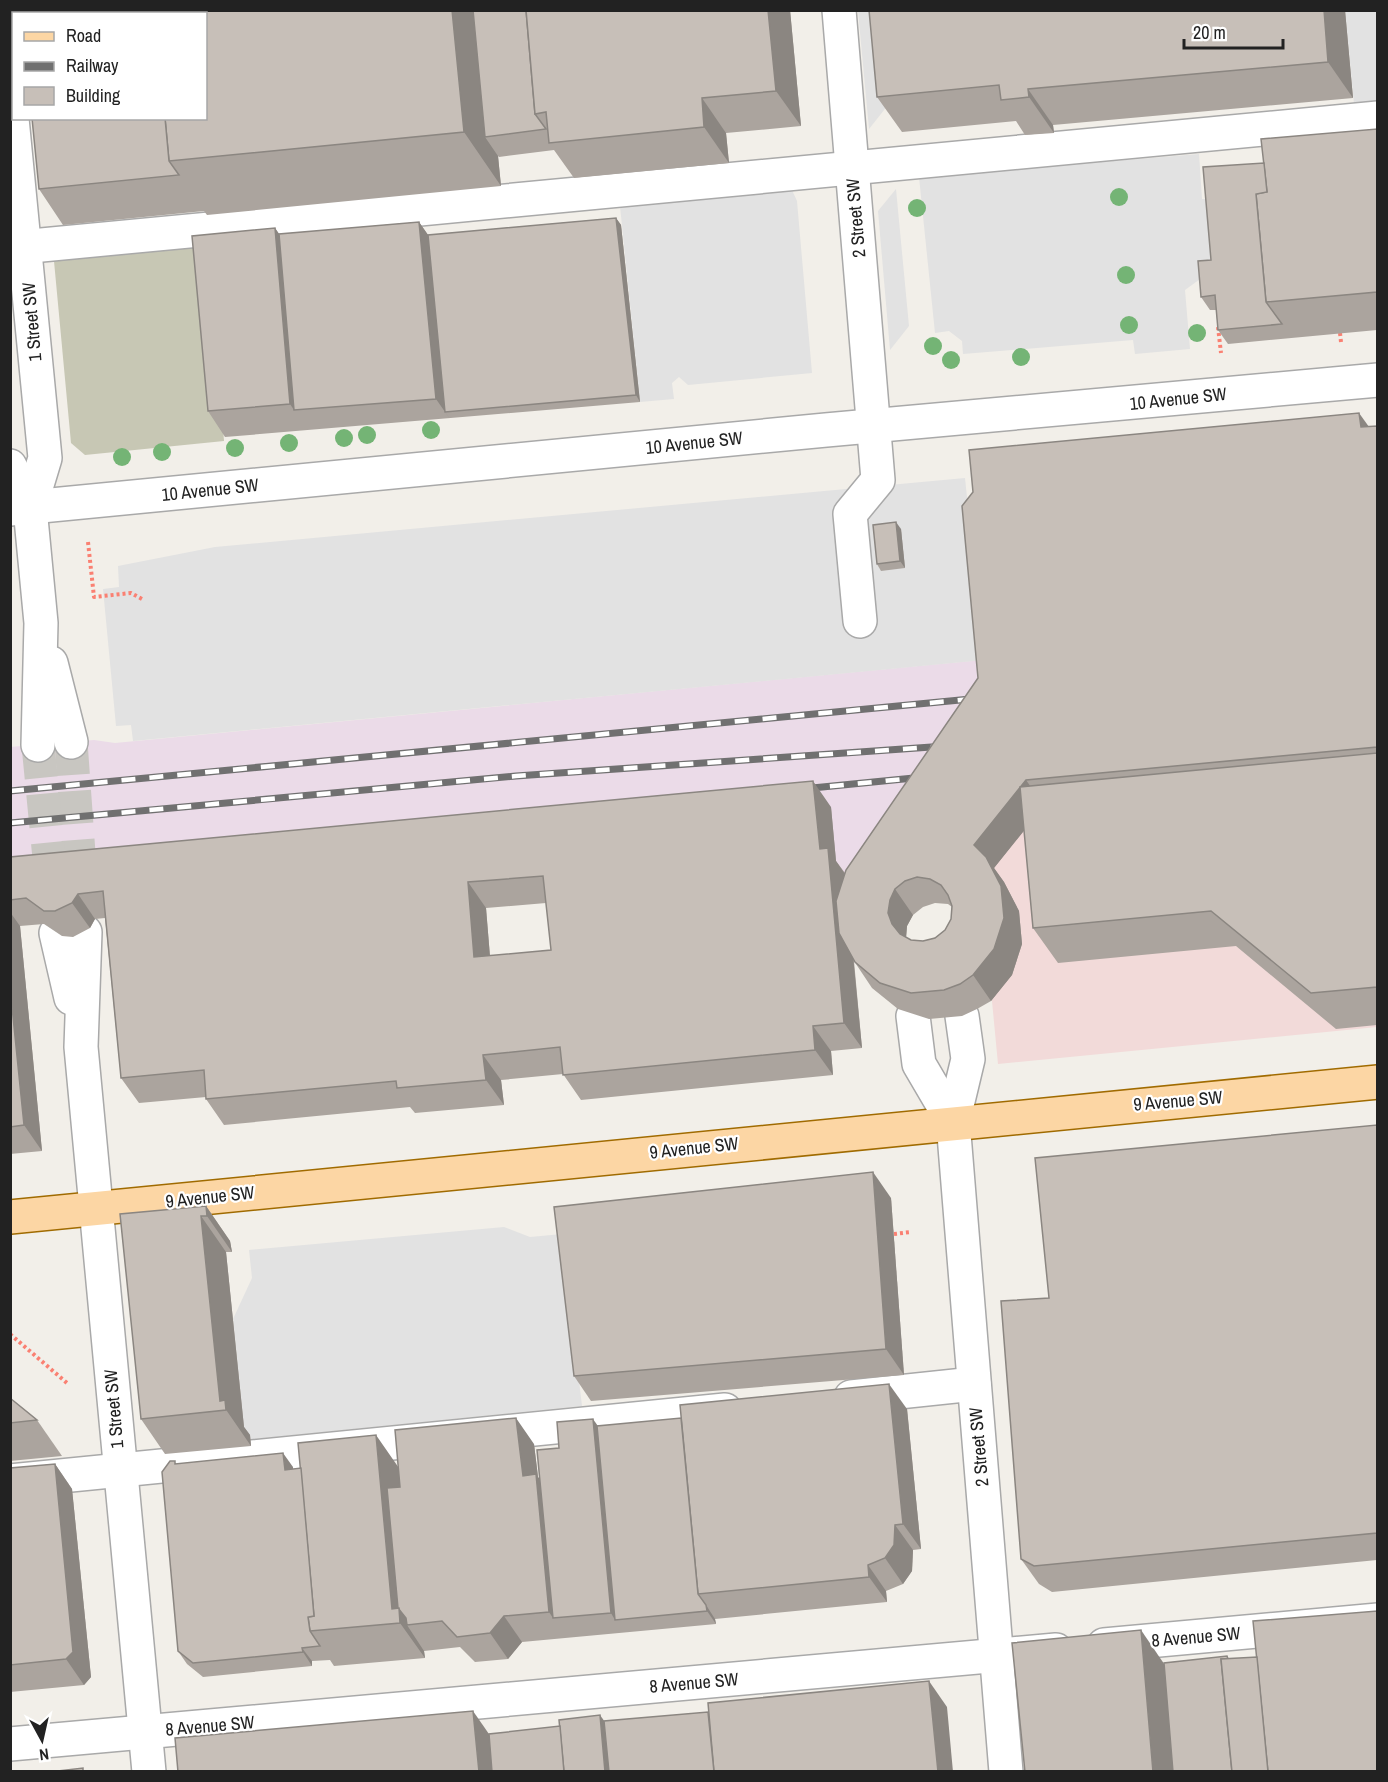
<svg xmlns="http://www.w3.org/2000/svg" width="1388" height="1782" viewBox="0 0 1388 1782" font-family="'Archivo Narrow',sans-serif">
  <rect width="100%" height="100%" fill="#f2efe9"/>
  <polygon fill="#f2dad9" points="1377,774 1377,1027 998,1064 974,812"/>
  <polygon fill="#ebdbe8" points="1377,622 1044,806 845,874 11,884 10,747 94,740 115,743"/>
  <polygon fill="#c7c7b4" points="204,246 210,261 224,441 85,455 71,443 54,261"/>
  <g fill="#e2e2e2">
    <polygon points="858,11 879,11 888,105 869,129"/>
    <polygon points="1345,11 1377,11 1377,101 1354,104"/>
    <polygon points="1199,154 1202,199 1214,199 1221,274 1207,274 1185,290 1190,349 1135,354 1133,340 963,354 962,341 949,331 935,333 919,177"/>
    <polygon points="896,189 909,326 890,350 878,211"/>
    <polygon points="792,190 797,201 812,373 688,385 679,377 672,383 674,399 640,402 620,206"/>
    <polygon points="965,478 984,660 133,741 131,725 116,726 103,589 119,587 118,566 215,547"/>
    <polygon points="504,1227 530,1237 562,1234 582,1406 245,1440 233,1319 252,1278 249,1250"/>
  </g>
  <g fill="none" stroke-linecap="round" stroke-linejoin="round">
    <g stroke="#c8c6c1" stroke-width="33" stroke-dasharray="33 16" stroke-linecap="butt">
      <polyline points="71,742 82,895"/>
      <polyline points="38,745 53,899"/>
    </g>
    <defs>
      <g id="minor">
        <polyline points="839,10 878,480 850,514 860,621"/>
        <polyline points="10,98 45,458 30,508"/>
        <polyline points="10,248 1378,118"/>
        <polyline points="10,466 30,508 41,623 38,745"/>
        <polyline points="10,509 826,430 1378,380"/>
        <polyline points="51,663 71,742"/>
        <polyline points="85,932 81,1047 149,1772"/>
        <polyline points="56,933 71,998"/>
        <polyline points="913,1016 919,1064 953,1122"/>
        <polyline points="962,1016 968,1059 953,1122 1006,1772"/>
        <polyline points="851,1397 974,1384"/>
        <polyline points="10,1481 725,1410"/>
        <polyline points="1104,1645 1378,1620"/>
        <polyline points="10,1744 1056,1650"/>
      </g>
      <polyline id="major" points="10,1217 1378,1082"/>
    </defs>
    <use href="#minor" stroke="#a9a9a9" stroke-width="36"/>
    <use href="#major" stroke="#a06b00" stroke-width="36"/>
    <g stroke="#fa8072" stroke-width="4" stroke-dasharray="3 3" stroke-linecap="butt">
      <polyline points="1218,327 1221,353"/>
      <polyline points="1340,333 1341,342"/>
      <polyline points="88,542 94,597 131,593 142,599"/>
      <polyline points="894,1234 911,1232"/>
      <polyline points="10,1334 67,1383"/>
    </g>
    <use href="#minor" stroke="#fff" stroke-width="33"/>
    <use href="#major" stroke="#fcd6a4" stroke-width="33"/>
    <defs>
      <g id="rail">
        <polyline points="802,789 924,777"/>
        <polyline points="10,791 981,698"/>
        <polyline points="10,823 516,776 946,746"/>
      </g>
    </defs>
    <use href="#rail" stroke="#707070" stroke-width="7"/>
    <use href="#rail" stroke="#fff" stroke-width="4.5" stroke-dasharray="14" stroke-linecap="butt"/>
  </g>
  <g fill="#74b475">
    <circle cx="1119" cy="197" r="9"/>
    <circle cx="917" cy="208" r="9"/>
    <circle cx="1126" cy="275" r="9"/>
    <circle cx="1129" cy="325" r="9"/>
    <circle cx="1197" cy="333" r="9"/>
    <circle cx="933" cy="346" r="9"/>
    <circle cx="1021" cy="357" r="9"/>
    <circle cx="951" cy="360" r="9"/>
    <circle cx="431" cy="430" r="9"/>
    <circle cx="367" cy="435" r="9"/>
    <circle cx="344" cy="438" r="9"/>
    <circle cx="289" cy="443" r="9"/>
    <circle cx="235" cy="448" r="9"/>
    <circle cx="162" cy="452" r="9"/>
    <circle cx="122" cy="457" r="9"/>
  </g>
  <g fill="#aba49e" fill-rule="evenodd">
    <polygon points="21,10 790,10 801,126 726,133 729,163 574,178 554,150 499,157 498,156 501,186 207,215 204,211 63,225 39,189"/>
    <polygon points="1345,10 1353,98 1053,125 1054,133 1025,135 1016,121 902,132 877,97"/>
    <polygon points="1377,129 1377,330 1228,344 1218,330 1216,310 1210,310 1201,297 1211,260 1264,163"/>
    <polygon points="616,218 621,225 640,402 225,437 208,411 275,228 279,234 419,222 428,235"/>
    <path d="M1377 426V1025L1336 1029 1236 946 1058 963 1033 928 1024 830 994 868 1004 882 1019 911 1022 944 1012 975 991 1001 977 1009 962 1016 929 1019 898 1009 872 988 854 961 862 1048 831 1051 833 1075 581 1100 563 1074 501 1080 504 1105 415 1113 410 1107 224 1125 206 1099V1097L139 1103 121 1078 105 918 95 919 90 928 73 937 62 936 44 924 20 926 42 1151 10 1154V857L831 807 836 861 845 873 1369 427ZM546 903 551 950 490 956 486 908ZM935 903 948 904 952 907 951 919 945 930 935 938 923 941 911 940 906 938 907 926 913 915 923 907Z"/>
    <polygon points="901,529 905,568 881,571 877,564"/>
    <polygon points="1377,1125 1377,1560 1052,1592 1039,1584 1021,1559 1049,1298"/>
    <polygon points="891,1198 904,1375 591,1401 574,1376"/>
    <polygon points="206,1206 230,1241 232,1252 226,1252 244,1427 250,1435 251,1446 165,1454 141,1419 120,1214"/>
    <polygon points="10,1398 37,1420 62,1456 10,1461"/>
    <polygon points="907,1409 921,1549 913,1550 912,1571 903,1584 886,1591 887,1602 715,1619 716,1624 522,1642 508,1659 475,1662 460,1647 424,1651 425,1658 334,1666 330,1660 312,1661 312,1666 203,1677 187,1664 178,1651 177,1464 293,1467 293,1469 398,1467 534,1444 538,1477 540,1480 559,1448 597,1426"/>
    <polygon points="55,1464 72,1489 91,1677 84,1685 10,1692 10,1468"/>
  </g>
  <g fill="#8b8681">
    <polygon points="452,10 485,10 485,137 498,156 501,186 464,132"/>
    <polygon points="768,10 790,10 801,126 776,91"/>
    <polygon points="1324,10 1345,10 1353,98 1328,62"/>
    <polygon points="1028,89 1053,125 1054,133 1029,97"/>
    <polygon points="702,98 726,133 729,163 704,127"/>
    <polygon points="616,218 621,225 640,402 636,395"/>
    <polygon points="419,222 433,242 445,412 450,419 436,399"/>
    <polygon points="275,228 293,254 294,410 290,404"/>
    <polygon points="1359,413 1377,438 1361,427"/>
    <polygon points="896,522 901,529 905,568 900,561"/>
    <polygon points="1026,780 1044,806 994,868 1004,882 1019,911 1022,944 1012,975 991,1001 973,975 974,845"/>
    <polygon points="813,781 831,807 836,861 845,874 862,1048 844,1023 820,849"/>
    <polygon points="468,882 486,908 492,982 474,957"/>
    <polygon points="895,889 913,915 907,926 906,938 909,950 892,924 888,913 890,900"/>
    <polygon points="78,894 95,919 90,928 72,903"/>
    <polygon points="10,912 20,926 42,1151 24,1125 10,987"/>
    <polygon points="813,1026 831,1051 833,1075 815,1050"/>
    <polygon points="483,1055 501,1080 504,1105 486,1080"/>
    <polygon points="873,1172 891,1198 904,1375 886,1349"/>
    <polygon points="206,1206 230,1241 232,1252 207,1216"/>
    <polygon points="201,1216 226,1252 244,1427 250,1435 251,1446 220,1401"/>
    <polygon points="889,1384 907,1409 921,1549 903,1524"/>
    <polygon points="516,1418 534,1444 538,1477 554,1500 553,1618 549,1612 523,1476"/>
    <polygon points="593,1419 607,1439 615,1620 611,1613"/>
    <polygon points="376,1435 401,1471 407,1625 424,1651 425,1658 400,1623 392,1609"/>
    <polygon points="283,1453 293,1467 294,1483 285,1470"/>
    <polygon points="55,1464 72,1489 91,1677 84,1685 66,1659"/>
    <polygon points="895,1525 913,1550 912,1571 903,1584 885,1558"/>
    <polygon points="868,1565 886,1591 887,1602 869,1577"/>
    <polygon points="706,1605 715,1619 716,1624 707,1611"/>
    <polygon points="504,1616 522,1642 508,1659 490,1633"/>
    <polygon points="1141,1630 1173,1677 1181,1772 1153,1772"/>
    <polygon points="302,1648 312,1661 312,1666 303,1652"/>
    <polygon points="929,1681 947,1707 953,1772 938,1772"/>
    <polygon points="473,1711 498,1747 501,1772 479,1772"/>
    <polygon points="600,1715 614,1735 617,1772 605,1772"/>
  </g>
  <g fill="#c7bfb8" stroke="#8b8681" stroke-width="1.5" fill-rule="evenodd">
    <rect x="21" y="10" width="132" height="4"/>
    <polygon points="153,10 452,10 464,132 169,161 165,118 206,118 206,14 153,14"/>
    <polygon points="473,10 526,10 535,114 546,129 485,137"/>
    <polygon points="526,10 768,10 776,91 702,98 704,127 549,143 546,112 535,114"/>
    <polygon points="869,10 1324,10 1328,62 1028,89 1029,97 1001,100 999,85 877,97"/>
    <polygon points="32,118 165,118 169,161 179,175 39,189"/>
    <polygon points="1377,129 1377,292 1266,302 1256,194 1267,192 1261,139"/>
    <polygon points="1264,163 1267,192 1256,194 1266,302 1282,324 1218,330 1215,295 1201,297 1198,261 1211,260 1203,167"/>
    <polygon points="616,218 636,395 445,412 428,235"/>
    <polygon points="419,222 436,399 294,410 279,234"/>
    <polygon points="275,228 290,404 208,411 192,236"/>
    <path d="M1359 413 1361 427 1377 426V747L1026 780 974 845 986 857 1001 886 1004 918 994 949 973 975 960 984 944 990 911 993 880 983 855 962 839 933 836 901 846 870 978 678 962 506 973 492 969 450ZM917 877 930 879 941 885 948 895 952 906 951 919 945 930 935 938 923 941 911 940 900 934 892 924 888 913 890 900 895 889 905 881Z"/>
    <polygon points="896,522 900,561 877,564 873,525"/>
    <polygon points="1377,753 1377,987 1311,993 1211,911 1033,928 1020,787"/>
    <path d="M813 781 820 849 828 848 844 1023 813 1026 815 1050 563 1075 560 1047 483 1055 486 1080 397 1088 396 1081 206 1099 204 1070 121 1078 103 891 78 894 72 903 55 911H44L26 898 10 900V857ZM543 876 551 950 474 957 468 882Z"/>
    <polygon points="10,987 24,1125 10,1127"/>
    <polygon points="1377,1125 1377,1533 1034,1566 1021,1559 1001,1301 1049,1298 1035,1158"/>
    <polygon points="873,1172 886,1349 574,1376 554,1207"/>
    <polygon points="206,1206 207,1216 201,1216 220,1401 225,1400 226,1410 141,1419 120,1214"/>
    <polygon points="889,1384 903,1524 895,1525 894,1545 885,1558 868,1565 869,1577 698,1594 680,1405"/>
    <polygon points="10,1398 37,1420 10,1423"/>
    <polygon points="516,1418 523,1476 536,1474 549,1612 504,1616 490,1633 457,1637 442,1621 407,1625 406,1618 398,1608 387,1488 400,1487 395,1430"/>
    <polygon points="681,1418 698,1594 706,1605 707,1611 615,1620 597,1426"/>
    <polygon points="593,1419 611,1613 553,1618 537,1450 559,1448 557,1422"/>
    <polygon points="376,1435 392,1609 399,1608 400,1623 310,1631 308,1617 314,1616 298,1443"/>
    <polygon points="283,1453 285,1470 301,1468 314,1616 308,1617 310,1631 320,1646 302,1648 303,1652 193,1663 178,1651 162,1472 170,1461 175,1461 175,1464"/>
    <polygon points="55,1464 73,1652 66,1659 10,1665 10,1468"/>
    <polygon points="1377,1611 1377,1772 1268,1772 1253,1621"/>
    <polygon points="1141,1630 1153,1772 1025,1772 1012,1643"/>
    <polygon points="1227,1656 1228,1659 1221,1659 1232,1772 1173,1772 1164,1663"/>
    <polygon points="1257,1657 1268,1772 1232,1772 1221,1659"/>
    <polygon points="929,1681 938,1772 714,1772 708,1703"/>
    <polygon points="473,1711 479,1772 178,1772 175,1738"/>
    <polygon points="708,1712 714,1772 609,1772 604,1721"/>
    <polygon points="600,1715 605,1772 564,1772 559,1720"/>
    <polygon points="560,1726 564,1772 492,1772 489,1734"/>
    <polygon points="83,1768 83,1772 49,1772"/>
  </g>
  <g text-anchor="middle" stroke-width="4.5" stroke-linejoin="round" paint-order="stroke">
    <g font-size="18" fill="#222" stroke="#fff">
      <text transform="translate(856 218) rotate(-95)" y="6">2 Street SW</text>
      <text transform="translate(32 322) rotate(-95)" y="6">1 Street SW</text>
      <text transform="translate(1178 399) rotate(-6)" y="6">10 Avenue SW</text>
      <text transform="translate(694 443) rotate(-6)" y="6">10 Avenue SW</text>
      <text transform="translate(210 490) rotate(-6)" y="6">10 Avenue SW</text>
      <text transform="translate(1178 1101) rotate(-5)" y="6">9 Avenue SW</text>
      <text transform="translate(694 1148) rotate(-6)" y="6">9 Avenue SW</text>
      <text transform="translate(210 1197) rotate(-6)" y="6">9 Avenue SW</text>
      <text transform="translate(114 1409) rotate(-95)" y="6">1 Street SW</text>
      <text transform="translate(979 1447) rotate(-95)" y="6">2 Street SW</text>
      <text transform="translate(1196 1637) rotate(-5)" y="6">8 Avenue SW</text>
      <text transform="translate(694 1683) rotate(-5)" y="6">8 Avenue SW</text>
      <text transform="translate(210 1726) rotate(-5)" y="6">8 Avenue SW</text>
    </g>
  </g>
  <rect width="1388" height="1782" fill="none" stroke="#222222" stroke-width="24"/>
  <rect x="12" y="12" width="195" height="108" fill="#ffffff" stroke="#a7a7a7" stroke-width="1.5"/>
  <rect x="24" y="32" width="30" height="9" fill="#fcd6a4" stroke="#a7a7a7" stroke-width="1.5"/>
  <text x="66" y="42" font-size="18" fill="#222222">Road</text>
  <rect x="24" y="62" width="30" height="9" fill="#707070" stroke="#a7a7a7" stroke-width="1.5"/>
  <text x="66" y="72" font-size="18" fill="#222222">Railway</text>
  <rect x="24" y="87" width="30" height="18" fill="#c7bfb8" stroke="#a7a7a7" stroke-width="1.5"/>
  <text x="66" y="102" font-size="18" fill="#222222">Building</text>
  <g transform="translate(42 1740) rotate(172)" stroke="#ffffff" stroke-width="4.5" paint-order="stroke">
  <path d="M0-4.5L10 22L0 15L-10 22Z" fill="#222222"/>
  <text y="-9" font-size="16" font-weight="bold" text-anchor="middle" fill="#222222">N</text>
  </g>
  <path d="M1184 39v9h99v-9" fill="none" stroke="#222222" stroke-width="3"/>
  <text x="1193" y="39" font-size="18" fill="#222222" stroke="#ffffff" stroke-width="4.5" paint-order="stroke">20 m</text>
</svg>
